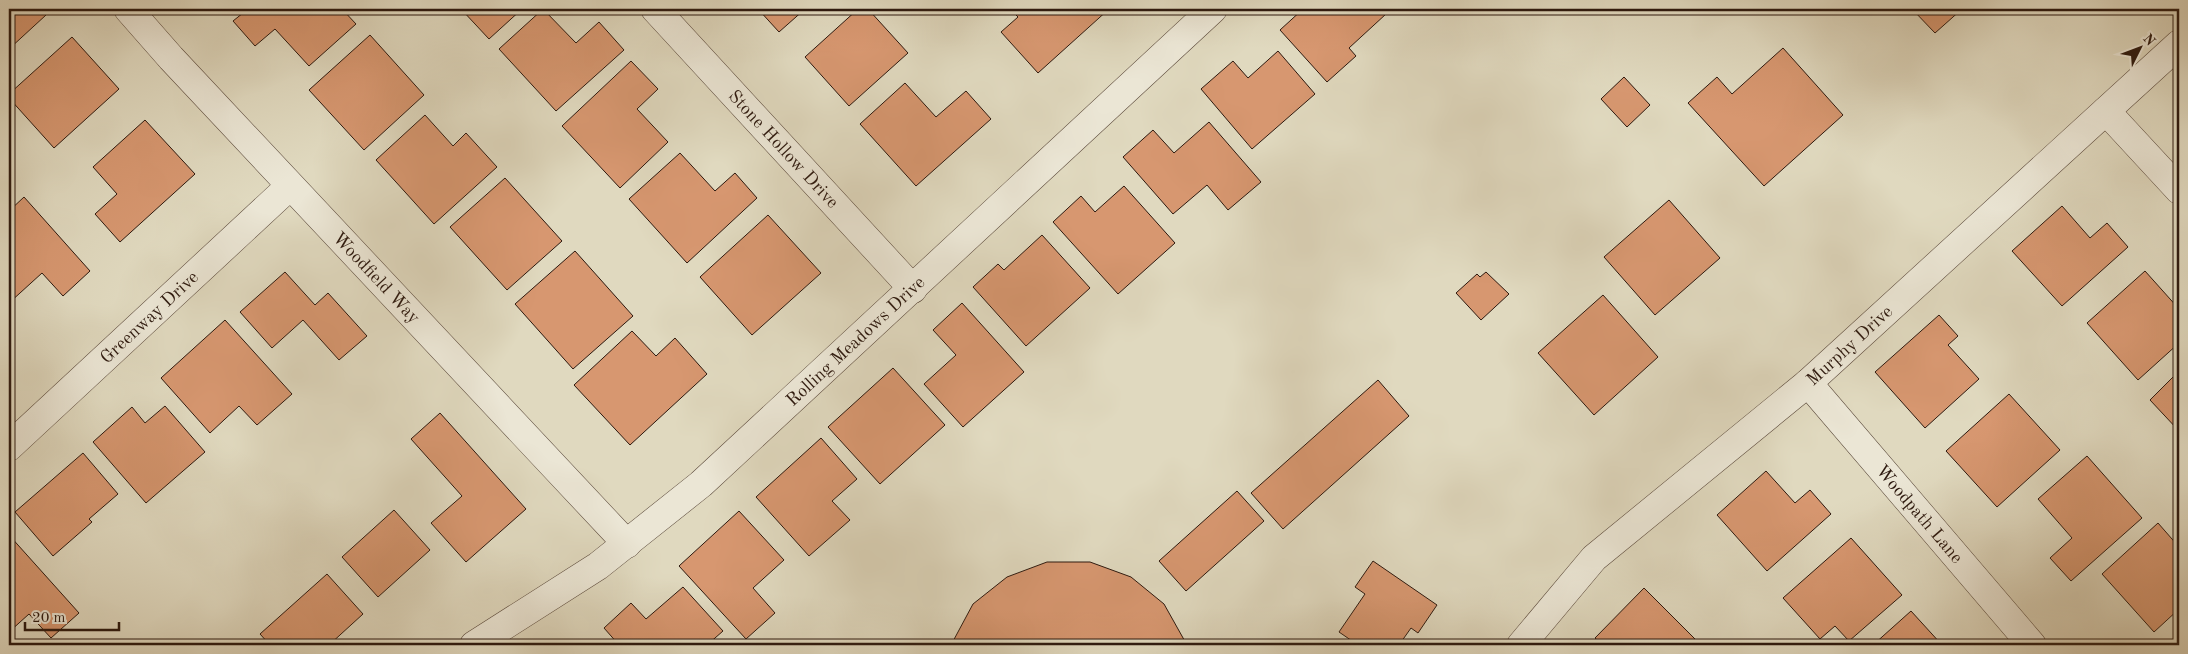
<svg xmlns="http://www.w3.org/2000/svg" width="2188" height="654" viewBox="0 0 2188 654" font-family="'Old Standard TT',serif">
  <rect width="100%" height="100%" fill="#e0d9bf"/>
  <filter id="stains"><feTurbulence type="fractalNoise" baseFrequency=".004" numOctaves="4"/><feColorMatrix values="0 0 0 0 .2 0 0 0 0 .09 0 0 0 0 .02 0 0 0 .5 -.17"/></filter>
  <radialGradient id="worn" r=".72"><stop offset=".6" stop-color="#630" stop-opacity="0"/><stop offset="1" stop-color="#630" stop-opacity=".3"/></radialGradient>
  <g fill="#d79770" stroke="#2d190f">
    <polygon points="9,9 40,9 46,15 9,49"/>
    <polygon points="248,9 342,9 356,24 309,66 275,29 255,46 233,21"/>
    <polygon points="461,9 522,9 489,39"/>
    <polygon points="543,9 576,43 599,22 624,50 556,111 499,49"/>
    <polygon points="758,9 805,9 779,32"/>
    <polygon points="858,9 868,9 908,53 849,106 805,57"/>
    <polygon points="1010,9 1109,9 1038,73 1001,32 1018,17"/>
    <polygon points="1303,9 1381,9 1386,14 1349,48 1356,56 1327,82 1280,30"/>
    <polygon points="1912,9 1962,9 1935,33"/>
    <polygon points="370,35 424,95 364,150 309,90"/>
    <polygon points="72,37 119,89 54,148 9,98 9,94"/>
    <polygon points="1783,48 1843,115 1764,186 1688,103 1717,77 1732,94"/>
    <polygon points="1278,51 1315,94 1252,149 1201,89 1233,61 1248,78"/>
    <polygon points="631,61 658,89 637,109 668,142 620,188 562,126"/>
    <polygon points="1624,77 1650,105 1627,127 1601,99"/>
    <polygon points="905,83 936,117 966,91 991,119 916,186 860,124"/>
    <polygon points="425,115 453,146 466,133 497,167 434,224 376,160"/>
    <polygon points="145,120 195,174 120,242 95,214 117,194 93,167"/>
    <polygon points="1209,122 1261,182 1228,210 1207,185 1173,214 1123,157 1153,130 1174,153"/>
    <polygon points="680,153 715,191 735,173 757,198 687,263 629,199"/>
    <polygon points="505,178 562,241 507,290 450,227"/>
    <polygon points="1124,186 1175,243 1118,294 1053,222 1081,196 1095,212"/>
    <polygon points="24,197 90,271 63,296 42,273 9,303 9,211"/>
    <polygon points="1669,200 1720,258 1655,315 1604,257"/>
    <polygon points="2062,206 2090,238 2107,223 2128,247 2062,306 2012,251"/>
    <polygon points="768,215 821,273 752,335 700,277"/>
    <polygon points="1042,235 1090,288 1026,346 973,287 998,264 1004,270"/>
    <polygon points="575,251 633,316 573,369 515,304"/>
    <polygon points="2145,271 2179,309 2179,343 2138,380 2087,323"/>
    <polygon points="285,272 315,305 328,293 367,336 339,360 303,320 272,348 240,312"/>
    <polygon points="1486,272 1509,294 1481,320 1456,293 1477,274 1480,277"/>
    <polygon points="1603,295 1658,357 1594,415 1538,353"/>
    <polygon points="962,303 1024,372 963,427 924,384 956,355 933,330"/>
    <polygon points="1939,315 1958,336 1948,345 1979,379 1925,428 1875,372"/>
    <polygon points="225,320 292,394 257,425 239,406 210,433 161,378"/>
    <polygon points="632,331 656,356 675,338 707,374 630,445 574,385"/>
    <polygon points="893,368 945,425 880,484 828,427"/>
    <polygon points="2179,371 2179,431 2150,400"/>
    <polygon points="1378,380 1409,416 1283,529 1251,493"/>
    <polygon points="2009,394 2060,450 1997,507 1946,451"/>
    <polygon points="165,406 205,452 146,503 93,442 132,407 145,423"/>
    <polygon points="440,413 526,509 466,562 431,523 462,496 411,439"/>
    <polygon points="821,438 857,479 832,501 850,520 809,556 756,497"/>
    <polygon points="83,453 118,494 89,519 92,522 53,556 15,512"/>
    <polygon points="2087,456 2142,518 2071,581 2050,558 2072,538 2038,499"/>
    <polygon points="1766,471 1795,503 1810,490 1831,514 1767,571 1717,515"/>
    <polygon points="1237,491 1264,521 1186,591 1159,561"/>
    <polygon points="394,510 430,550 378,597 342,557"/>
    <polygon points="739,511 784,560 753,588 775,613 746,639 679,566"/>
    <polygon points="2158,523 2179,547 2179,609 2154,632 2102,574"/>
    <polygon points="9,535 79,613 51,638 29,614 9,632"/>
    <polygon points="1851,538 1902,595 1849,641 1835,626 1820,639 1783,598"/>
    <polygon points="1373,561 1437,605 1418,633 1411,628 1399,645 1358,645 1339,632 1365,594 1355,587"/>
    <polygon points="1047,562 1090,562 1131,577 1164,604 1187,645 951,645 973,604 1007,577"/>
    <polygon points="327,574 363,614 329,645 270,645 260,634"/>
    <polygon points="683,587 723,631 707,645 619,645 604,628 631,603 646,619"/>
    <polygon points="1644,588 1701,645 1603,645 1595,638"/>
    <polygon points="1911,611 1942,645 1873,645"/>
  </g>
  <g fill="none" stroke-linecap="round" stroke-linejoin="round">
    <defs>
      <g id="minor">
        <path id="s1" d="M128 9 171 58 627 544"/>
        <path id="s2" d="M655 9 913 289"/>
        <polyline points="2106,111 2179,190"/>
        <path id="s3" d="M1808 383 2032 645"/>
        <path id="s4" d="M9 447 290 186"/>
        <path id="s5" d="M474 645 598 566 701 484 1213 9"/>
      </g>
      <g id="tertiary">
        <path id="s6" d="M1521 645 1594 558 1808 383 2179 44"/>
      </g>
    </defs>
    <use href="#minor" stroke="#5a493b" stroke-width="29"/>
    <use href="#tertiary" stroke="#5a493b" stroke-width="29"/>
    <use href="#minor" stroke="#ebe6d5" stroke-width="28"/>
    <use href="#tertiary" stroke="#ebe6d5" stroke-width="28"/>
  </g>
  <g text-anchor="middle" stroke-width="5" stroke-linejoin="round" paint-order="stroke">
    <g font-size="18" fill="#2d190f" stroke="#ebe6d5">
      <text dy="6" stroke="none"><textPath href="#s2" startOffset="190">Stone Hollow Drive</textPath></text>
      <text dy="6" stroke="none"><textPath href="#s1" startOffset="366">Woodfield Way</textPath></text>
      <text dy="6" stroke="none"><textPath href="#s4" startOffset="191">Greenway Drive</textPath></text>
      <text dy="6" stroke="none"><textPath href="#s5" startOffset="489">Rolling Meadows Drive</textPath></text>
      <text dy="6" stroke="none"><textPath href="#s6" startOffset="446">Murphy Drive</textPath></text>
      <text dy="6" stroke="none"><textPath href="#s3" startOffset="172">Woodpath Lane</textPath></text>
    </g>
  </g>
  <rect width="2188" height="654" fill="none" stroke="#e0d9bf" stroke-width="30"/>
  <rect x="10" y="10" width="2168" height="634" fill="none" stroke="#2d190f" stroke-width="2.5"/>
  <rect x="15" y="15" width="2158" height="624" fill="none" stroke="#2d190f"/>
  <g transform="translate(2140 48) rotate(48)" stroke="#ebe6d5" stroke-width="4" paint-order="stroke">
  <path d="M0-4L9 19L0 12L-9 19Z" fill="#2d190f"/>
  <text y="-8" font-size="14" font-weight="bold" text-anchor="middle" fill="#2d190f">N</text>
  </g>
  <path d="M25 622v8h94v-8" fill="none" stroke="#2d190f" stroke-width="2.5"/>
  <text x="32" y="622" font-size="15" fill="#2d190f" stroke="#ebe6d5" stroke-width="4" paint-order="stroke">20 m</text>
  <rect width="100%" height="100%" filter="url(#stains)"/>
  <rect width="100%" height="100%" fill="url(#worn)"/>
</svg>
